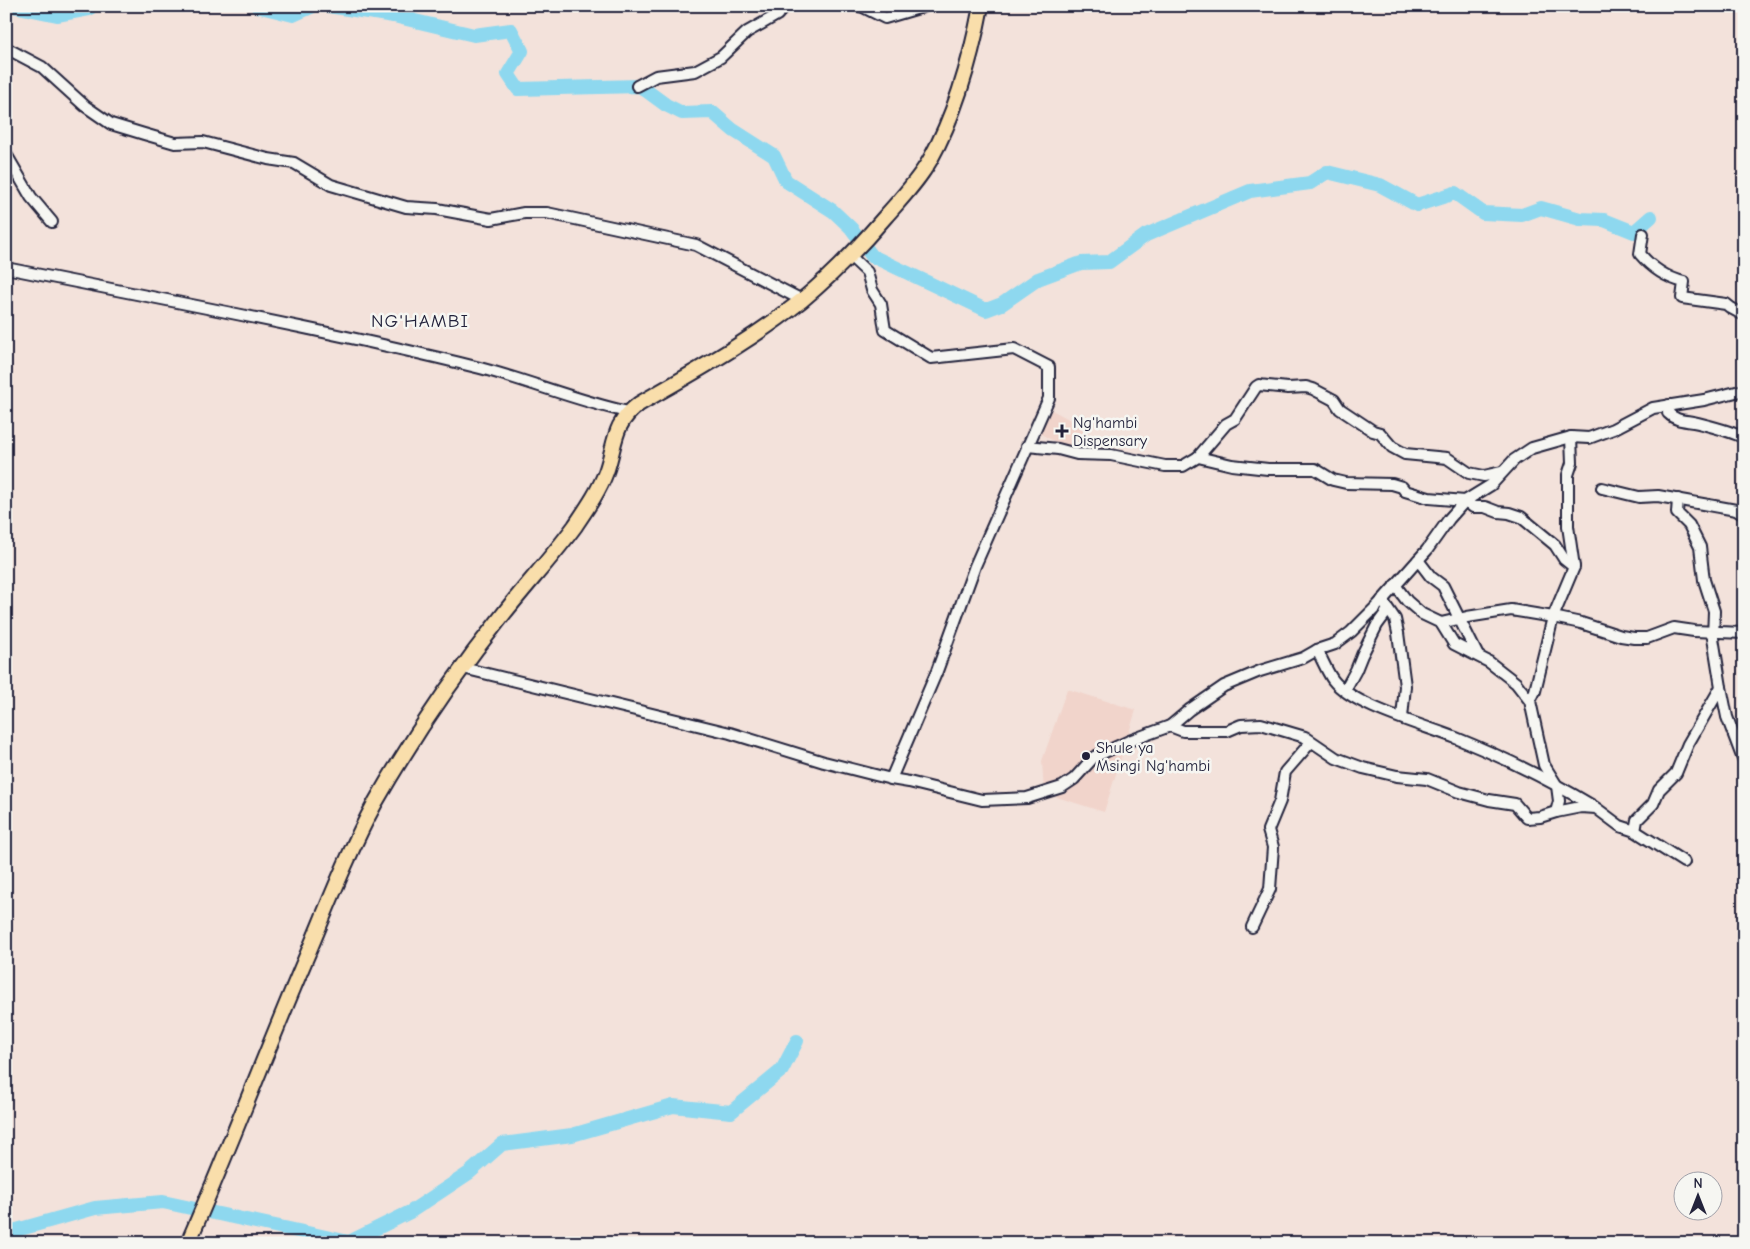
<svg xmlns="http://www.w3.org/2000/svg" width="1750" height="1249" viewBox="0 0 1750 1249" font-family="'Comic Neue',sans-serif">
  <rect width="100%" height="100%" fill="#f3e2db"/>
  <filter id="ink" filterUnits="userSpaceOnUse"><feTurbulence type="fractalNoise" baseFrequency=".02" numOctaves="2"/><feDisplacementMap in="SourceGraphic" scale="10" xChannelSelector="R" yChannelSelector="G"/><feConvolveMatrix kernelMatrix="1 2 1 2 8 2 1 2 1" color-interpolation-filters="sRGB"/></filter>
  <g filter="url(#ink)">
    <g fill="#f1d4cb">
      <polygon points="1052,410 1085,428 1072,451 1039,433"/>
      <polygon points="1067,689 1136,710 1104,812 1044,793 1042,761"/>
    </g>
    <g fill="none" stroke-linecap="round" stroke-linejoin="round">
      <g stroke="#8ed8ef" stroke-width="14">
        <polyline points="13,6 57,15 89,9 91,6"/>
        <polyline points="257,6 293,15 313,6"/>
        <polyline points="328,6 394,16 474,35 511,30 522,51 508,74 518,89 640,86 666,105 682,113 712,112 733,130 774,156 786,181 833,211 851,228 872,256 986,310 1002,304 1038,279 1081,263 1109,262 1146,235 1250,191 1310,183 1327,172 1380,185 1417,205 1455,193 1483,213 1522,215 1541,208 1580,219 1604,220 1634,232 1651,217"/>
        <polyline points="392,14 394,16 415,6"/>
        <polyline points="6,1233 95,1208 163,1202 349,1242 410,1212 469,1173 502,1144 572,1135 673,1106 731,1112 782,1070 797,1041"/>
      </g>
      <defs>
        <g id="minor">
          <polyline points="858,6 863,7 885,18 926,6"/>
          <polyline points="6,48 42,67 85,106 111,124 144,134 175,143 203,142 268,159 294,163 331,185 406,207 437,209 491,219 524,213 547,213 696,245 802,300"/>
          <polyline points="637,86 656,76 695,71 721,57 747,32 777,15 785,6"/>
          <polyline points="6,154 31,197 52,222"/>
          <path d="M1643 234 1640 254C1652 268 1667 278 1684 282L1682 298 1726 304 1731 308 1744 315"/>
          <path d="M6 268C164 300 323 329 480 368 530 381 577 401 628 412"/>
          <path d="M1669 405 1668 413C1677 422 1686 420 1698 423 1710 426 1734 432 1744 438"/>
          <polyline points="1027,446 1058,449 1077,454 1111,455 1165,466 1183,466 1198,457 1232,465 1268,469 1315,469 1333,480 1346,483 1392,484 1402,487 1405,491 1429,498 1465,501"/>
          <polyline points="1198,457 1226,424 1235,419 1256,387 1259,385 1288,388 1306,387 1313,389 1334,400 1340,409 1373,431 1380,433 1392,447 1405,454 1447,458 1469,473 1484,476 1502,472"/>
          <polyline points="1602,488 1639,497 1658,496 1714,506 1736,510 1744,515"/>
          <polyline points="1678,499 1677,513 1689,525 1700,547 1704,580 1714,611 1713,638 1721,687 1727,717 1744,762"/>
          <polyline points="1466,501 1473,507 1485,507 1498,512 1509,513 1521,517 1555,545 1564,559 1574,567"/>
          <polyline points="1418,560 1431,577 1443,586 1478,656"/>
          <polyline points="1395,585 1407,601 1422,614 1441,623 1454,644 1489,662 1516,683 1530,701 1544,765 1557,786 1559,801 1556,812"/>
          <polyline points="1382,600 1395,619 1398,633 1405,686 1402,718"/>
          <polyline points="1441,623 1467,617 1511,610 1553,617 1581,623 1621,636 1634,638 1647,638 1674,628 1694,631 1744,633"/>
          <path d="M1317 650C1322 659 1327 672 1333 680 1354 707 1424 725 1456 738 1503 757 1550 780 1593 806"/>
          <polyline points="463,668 730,733 824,762 891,779 937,671 975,566 1049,398 1049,367 1014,349 931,358 885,330 881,304 872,290 867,272 849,255"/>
          <polyline points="1345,690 1356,670 1362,655 1377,625 1388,610"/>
          <polyline points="1530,701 1535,691 1553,617 1574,567 1568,526 1568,475 1572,463 1571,437"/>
          <polyline points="1170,726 1183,731 1227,731 1241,725 1261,724 1305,737 1336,758 1363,768 1397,776 1427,779 1459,792 1489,800 1515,804 1527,818 1540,817 1556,812 1581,807 1596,808 1620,826 1635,831 1684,862"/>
          <polyline points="891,779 909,782 982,800 1027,798 1062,787 1074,779 1094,757 1129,741 1170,726 1189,710 1224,686 1260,671 1303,658 1317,650 1335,644 1351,632 1378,605 1427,550 1449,519 1465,501 1491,485 1514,460 1532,448 1571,437 1589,438 1613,429 1653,408 1704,400 1744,390"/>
          <polyline points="1635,831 1637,820 1653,804 1659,790 1676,773 1688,744 1721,687"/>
          <polyline points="1252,927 1270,889 1273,847 1268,830 1280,801 1285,772 1311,742"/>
        </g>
        <path id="major" d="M188 1243C230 1147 267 1049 308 953 329 903 349 851 375 803 413 736 457 672 505 612 528 583 553 556 575 526 587 508 599 491 606 472 616 444 612 424 639 404 694 372 751 341 802 300 831 276 860 246 885 217 900 200 918 181 930 160 956 113 971 59 981 6"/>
      </defs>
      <use href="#minor" stroke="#22223b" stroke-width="14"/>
      <use href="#major" stroke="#22223b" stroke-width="18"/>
      <use href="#minor" stroke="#f6f6f2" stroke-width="10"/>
      <use href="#major" stroke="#f9deab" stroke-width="14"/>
    </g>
  </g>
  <g fill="#22223b" stroke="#f6f6f2" stroke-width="2">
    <path d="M1059.5 423.5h5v5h5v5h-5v5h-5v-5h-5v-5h5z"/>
    <circle cx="1086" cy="756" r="5"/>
  </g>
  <g text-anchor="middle" stroke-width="5" stroke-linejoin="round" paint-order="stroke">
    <g font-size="16" fill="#22223b" stroke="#f6f6f2" text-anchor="start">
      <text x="1073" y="428">Ng'hambi<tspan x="1073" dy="18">Dispensary</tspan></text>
      <text x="1096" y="753">Shule ya<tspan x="1096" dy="18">Msingi Ng'hambi</tspan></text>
    </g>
    <g font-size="19" letter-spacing="1" fill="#22223b" stroke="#f6f6f2">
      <text x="420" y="327">NG'HAMBI</text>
    </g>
  </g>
  <rect width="1750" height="1249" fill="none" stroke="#f6f6f2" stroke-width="25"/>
  <rect x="12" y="12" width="1725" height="1224" fill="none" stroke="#22223b" stroke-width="2" filter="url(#ink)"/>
  <g transform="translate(1698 1196)"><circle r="24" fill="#f6f6f2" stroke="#a1a1a9"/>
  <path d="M0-4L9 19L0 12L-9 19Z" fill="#22223b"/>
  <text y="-8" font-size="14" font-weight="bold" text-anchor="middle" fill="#22223b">N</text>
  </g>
</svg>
